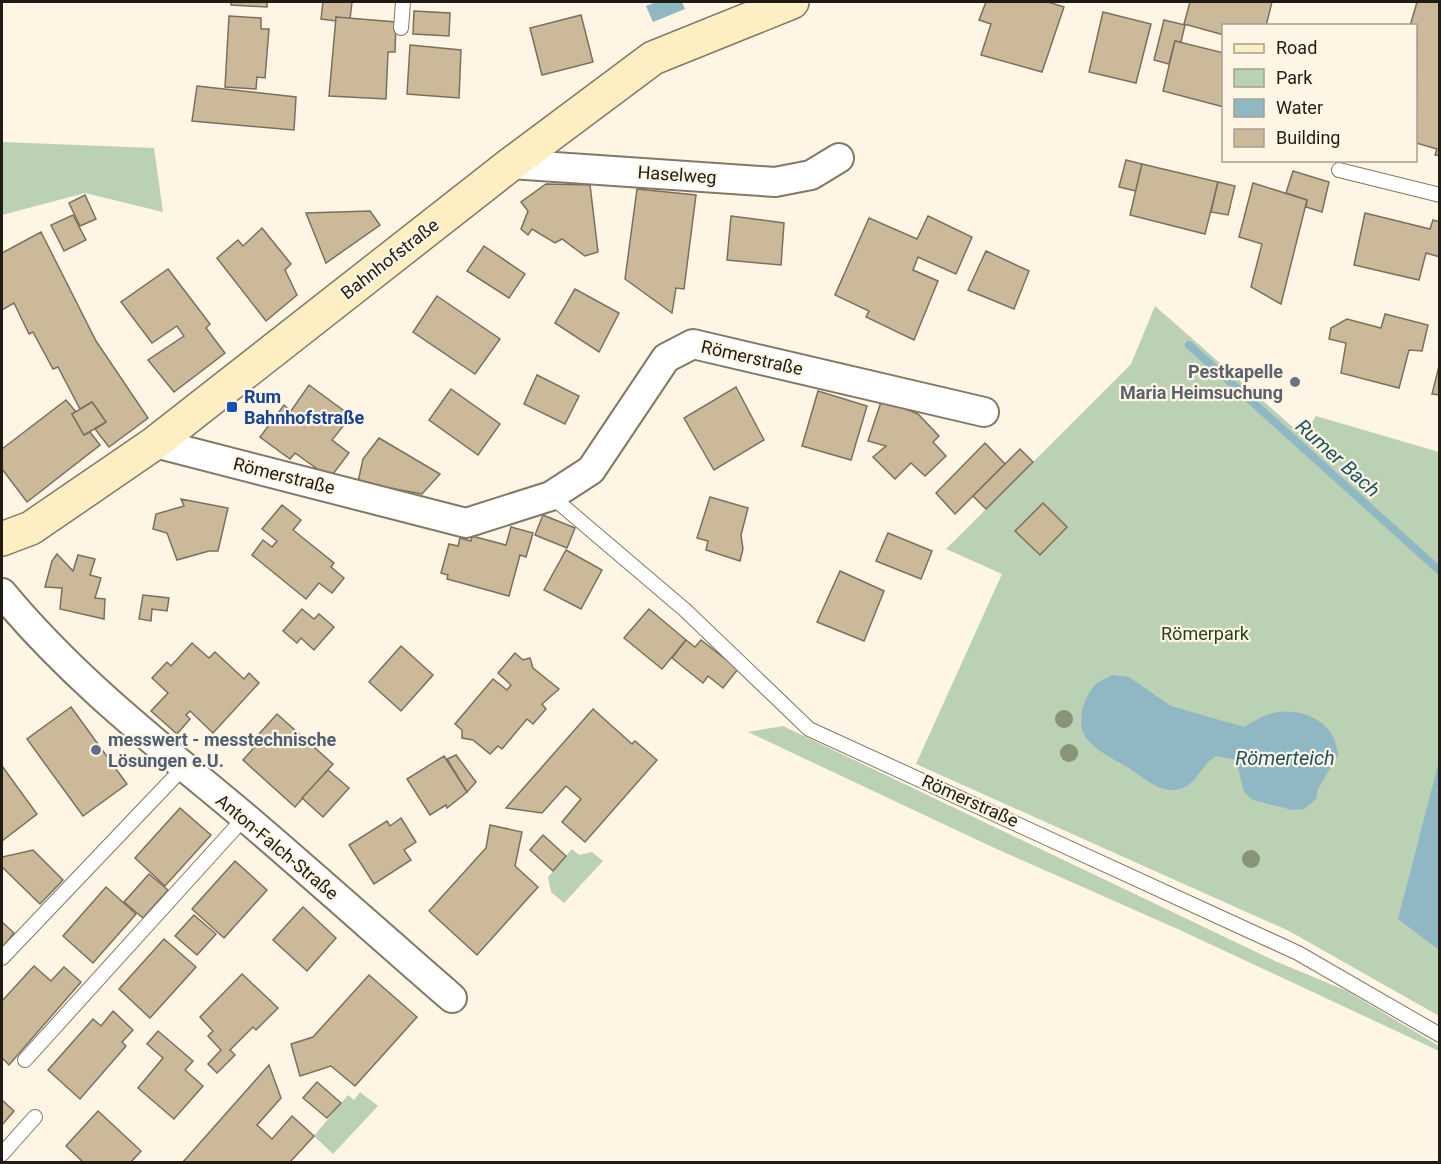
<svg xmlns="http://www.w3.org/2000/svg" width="1441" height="1164" viewBox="0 0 1441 1164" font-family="Roboto,sans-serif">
  <rect width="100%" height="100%" fill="#fef5e5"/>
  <g fill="#bbd1b4">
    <polygon points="2,142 154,148 163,212 85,193 2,215"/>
    <polygon points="1155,306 1303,436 1316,416 1439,452 1439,1016 1289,931 916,764 1002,574 946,549 1131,364"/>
    <polygon points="783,726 1275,961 1347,991 1439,1046 1439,1051 1182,931 990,846 748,732"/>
    <polygon points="572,849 579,855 592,852 603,861 564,903 551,892 548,877"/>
    <polygon points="360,1092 378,1106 333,1154 314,1136 348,1095 354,1100"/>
  </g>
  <g fill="#8fb8c4">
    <polygon points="656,2 682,2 685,9 653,22 646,6"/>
    <path d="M1112 675 1129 677 1171 706 1244 727C1251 723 1260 717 1269 714 1300 705 1336 721 1338 755L1318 789 1316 799 1304 809 1292 810 1253 800 1244 792 1236 760 1216 756C1199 766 1197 788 1174 790 1158 791 1142 777 1129 768 1115 760 1098 752 1087 739 1075 725 1083 697 1096 684 1099 681 1107 678 1112 675Z"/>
    <polygon points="1439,761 1439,950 1398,919"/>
  </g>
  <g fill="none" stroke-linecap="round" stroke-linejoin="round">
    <polyline stroke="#8fb8c4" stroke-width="8" points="1189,345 1440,571"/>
  </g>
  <g fill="#cbb99a" stroke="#7a705e" stroke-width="1.5">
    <polygon points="231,2 267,2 267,7 231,5"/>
    <polygon points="323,2 352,2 350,19 336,17 336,21 321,19"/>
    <polygon points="986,2 1048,2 1064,7 1042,72 981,55 991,24 979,20"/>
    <polygon points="1190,2 1272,2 1266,26 1224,26 1224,35 1184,24"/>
    <polygon points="1417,2 1440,2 1440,156 1435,155 1437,149 1416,143 1417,34 1416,26 1410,26"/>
    <polygon points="414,11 450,13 449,36 413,34"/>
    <polygon points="1103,12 1151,24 1136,83 1089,72"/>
    <polygon points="581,15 593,62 542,75 530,28"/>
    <polygon points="229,16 261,18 261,29 269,29 265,78 257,77 256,89 225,87"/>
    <polygon points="336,17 396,22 395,52 388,52 386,99 329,96"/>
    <polygon points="1164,20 1185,25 1181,42 1175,41 1169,64 1154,60"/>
    <polygon points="1175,41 1224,53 1224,107 1163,91"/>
    <polygon points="410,45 461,50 459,98 407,94"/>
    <polygon points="197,86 296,97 294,130 192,121"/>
    <polygon points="1126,160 1142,164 1136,191 1119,187"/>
    <polygon points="1142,164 1218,182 1205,234 1130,215"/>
    <polygon points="1293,171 1329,182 1322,212 1306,207 1307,200 1286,193"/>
    <polygon points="1218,182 1235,186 1228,215 1211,212"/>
    <polygon points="1253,183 1307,200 1281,304 1251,287 1262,244 1239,237"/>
    <polygon points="546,184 590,185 598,252 585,256 562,239 555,243 532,229 528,235 521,229 528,211 521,202"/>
    <polygon points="637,189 696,195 684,289 676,288 672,313 625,279"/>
    <polygon points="85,195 96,219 80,226 69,203"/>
    <polygon points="370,211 380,225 326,263 306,213"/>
    <polygon points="1365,213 1430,229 1433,220 1440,222 1440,257 1426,253 1419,280 1354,265"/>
    <polygon points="73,215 86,240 64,251 51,225"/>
    <polygon points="731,216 784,223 781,265 727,260"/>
    <polygon points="928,216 972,237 956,274 918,257 913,270 938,281 914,340 866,317 869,311 835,295 869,218 917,239"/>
    <polygon points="262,228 291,264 285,270 297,295 266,321 217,258 238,240 243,246"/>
    <polygon points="41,232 96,341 148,418 109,447 95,429 106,422 92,402 80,409 58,367 53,369 33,332 29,334 14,303 2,310 2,253"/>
    <polygon points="484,246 525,274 509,298 467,271"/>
    <polygon points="986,251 1029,271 1014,309 968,290"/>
    <polygon points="168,269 210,324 206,328 225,353 174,392 148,360 184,336 177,326 152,343 121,302"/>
    <polygon points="575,289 619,313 599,352 555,323"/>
    <polygon points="437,296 500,339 475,374 413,332"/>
    <polygon points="1385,314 1428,325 1422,351 1409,350 1399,388 1341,373 1346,343 1329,339 1331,328 1347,319 1381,328"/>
    <polygon points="1440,362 1440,395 1432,394"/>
    <polygon points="537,375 579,396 565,424 524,404"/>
    <polygon points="309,385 351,416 332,440 349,453 330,478 295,453 290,459 260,437 284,405 291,411"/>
    <polygon points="736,387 764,440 714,470 684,418"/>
    <polygon points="451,389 500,424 478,455 429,420"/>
    <polygon points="818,391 867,406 851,460 802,446"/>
    <polygon points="882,399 918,414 939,436 933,442 946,456 925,476 911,463 895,479 873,457 886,446 868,441"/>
    <polygon points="66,400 76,412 72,414 84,435 90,432 100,445 27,502 2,469 2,449"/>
    <polygon points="92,402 106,422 84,435 72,414"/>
    <polygon points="379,438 440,474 422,494 358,482 363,459"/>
    <polygon points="985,443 1005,464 955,514 936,493"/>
    <polygon points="1020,449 1033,462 986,509 973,496"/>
    <polygon points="710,497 748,508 741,535 743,549 740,561 706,550 708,541 697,538"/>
    <polygon points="181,499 228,508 218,551 209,551 177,560 167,533 153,529 156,514 184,506"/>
    <polygon points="1043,503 1067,527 1040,555 1015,531"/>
    <polygon points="282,505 301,520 293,530 334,563 331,567 344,578 332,593 319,583 306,599 252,555 263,540 272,547 277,541 262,529"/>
    <polygon points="543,515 575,528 567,548 535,535"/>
    <polygon points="511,527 533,533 526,557 520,555 509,596 447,579 448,575 441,573 449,544 458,546 460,538 471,541 472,536 506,545"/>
    <polygon points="888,533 932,551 921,579 876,561"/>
    <polygon points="566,550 602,570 581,609 544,590"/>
    <polygon points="57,554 73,571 78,555 95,559 90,575 101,578 95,598 105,599 104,619 60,609 62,588 45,587 52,561"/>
    <polygon points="840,571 884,591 864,641 817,622"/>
    <polygon points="143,595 169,598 167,611 152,609 151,621 139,619"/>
    <polygon points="302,609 314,619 319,614 334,627 314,650 301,638 297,643 283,631"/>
    <polygon points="649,609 686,640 662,669 624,638"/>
    <polygon points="686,640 695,647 701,640 738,669 723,688 708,676 703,683 672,658"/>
    <polygon points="192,643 209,658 215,652 244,679 249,673 259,683 213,733 190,711 186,715 190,719 177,734 151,711 168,693 152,678 167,662 171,666"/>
    <polygon points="401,646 433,675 401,711 369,682"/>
    <polygon points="515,653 523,660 530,658 533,668 559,689 542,704 546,709 533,724 527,719 502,749 498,746 490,754 473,740 462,738 462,730 455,724 493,679 507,690 511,685 498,673"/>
    <polygon points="71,707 127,784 83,816 27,739"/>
    <polygon points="593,709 632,744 635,741 657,760 585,842 562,822 581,799 566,786 542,813 506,808"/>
    <polygon points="277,714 333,764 295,807 243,760 263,738 259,734"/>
    <polygon points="456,755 476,782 467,792 447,759"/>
    <polygon points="444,756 467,792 447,808 446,805 430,815 407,779"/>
    <polygon points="2,766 37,814 2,841"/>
    <polygon points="328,770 349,788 323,817 302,798"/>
    <polygon points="180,808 211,835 165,886 135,858"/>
    <polygon points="401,818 416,842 404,850 411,860 374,884 349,845 387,821 390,826"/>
    <polygon points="490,825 522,832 515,866 538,887 477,955 429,911 486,848"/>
    <polygon points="543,835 566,856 553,871 530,850"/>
    <polygon points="33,850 63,880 40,904 2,867 2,857"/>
    <polygon points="235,861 267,890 224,938 192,909"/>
    <polygon points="149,874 168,890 143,918 124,902"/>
    <polygon points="106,887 136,914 93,963 63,936"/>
    <polygon points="303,907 336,938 307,971 273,940"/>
    <polygon points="194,915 216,934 197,955 175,936"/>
    <polygon points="2,922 14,933 2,948"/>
    <polygon points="164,939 196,967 150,1018 119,989"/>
    <polygon points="34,966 51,981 64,967 81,982 9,1065 2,1058 2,1001"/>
    <polygon points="242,974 278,1008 256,1030 253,1027 230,1050 235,1055 217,1073 208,1064 221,1050 208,1036 213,1031 200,1017"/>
    <polygon points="369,975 417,1017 355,1086 331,1066 300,1076 291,1044 313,1037"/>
    <polygon points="113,1011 133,1030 122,1042 126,1046 80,1099 48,1070 93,1019 101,1026"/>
    <polygon points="158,1031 193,1061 185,1070 203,1086 174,1119 138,1088 163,1058 147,1044"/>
    <polygon points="269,1065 281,1098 257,1125 272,1139 292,1116 314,1136 290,1162 183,1162"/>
    <polygon points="317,1082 341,1103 327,1118 303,1098"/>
    <polygon points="2,1100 14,1111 2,1125"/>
    <polygon points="98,1111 141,1151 131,1162 83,1162 66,1146"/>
  </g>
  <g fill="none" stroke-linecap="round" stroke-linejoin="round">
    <defs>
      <g id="lane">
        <polyline points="401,28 403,2"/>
        <polyline points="1339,170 1440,195"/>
        <polyline points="551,496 685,610 809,729 1298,953 1440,1035"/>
        <polyline points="2,958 183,768"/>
        <polyline points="25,1060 245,817"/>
        <polyline points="2,1154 35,1117"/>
      </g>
      <g id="street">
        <polyline points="511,164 775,182 811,175 839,158"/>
        <polyline points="155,443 466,523 551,496 591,470 666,358 693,344 984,412"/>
        <path d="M2 593C75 681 159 745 246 818 315 877 383 938 452 998"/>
      </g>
      <polyline id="secondary" points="2,539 31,528 155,443 511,164 653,58 792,2"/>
    </defs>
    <use href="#lane" stroke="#837866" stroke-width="16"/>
    <use href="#street" stroke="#837866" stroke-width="32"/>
    <use href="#secondary" stroke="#837866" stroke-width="36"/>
    <use href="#lane" stroke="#fff" stroke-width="14"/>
    <use href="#street" stroke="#fff" stroke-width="28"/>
    <use href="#secondary" stroke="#feefc3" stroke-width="33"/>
  </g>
  <g fill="#879475">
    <circle cx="1064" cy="719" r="9"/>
    <circle cx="1069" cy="753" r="9"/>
    <circle cx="1251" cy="859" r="9"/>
  </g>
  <circle fill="#6b7280" stroke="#fef5e5" stroke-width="2" cx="1295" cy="382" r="6"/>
  <rect fill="#1a4fb4" stroke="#fef5e5" stroke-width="2" x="226" y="401" width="12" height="12" rx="3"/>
  <circle fill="#5c6f8a" stroke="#fef5e5" stroke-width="2" cx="96" cy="750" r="6"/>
  <g text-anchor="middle" stroke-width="4.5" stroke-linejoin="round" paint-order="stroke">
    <g font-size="18" fill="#201c15" stroke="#fef5e5">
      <text transform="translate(677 175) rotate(4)" y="6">Haselweg</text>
      <text transform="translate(390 259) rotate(-38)" y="6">Bahnhofstraße</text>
      <text transform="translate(752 358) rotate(13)" y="6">Römerstraße</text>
      <text transform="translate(284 476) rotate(14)" y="6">Römerstraße</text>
      <text transform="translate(970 801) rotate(24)" y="6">Römerstraße</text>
      <text transform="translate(277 847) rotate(40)" y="6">Anton-Falch-Straße</text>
    </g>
    <g font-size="18" font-weight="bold" fill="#5b616d" stroke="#fef5e5" text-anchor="end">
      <text x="1283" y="378">Pestkapelle<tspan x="1283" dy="21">Maria Heimsuchung</tspan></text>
    </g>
    <g font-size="18" font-weight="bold" fill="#164399" stroke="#fef5e5" text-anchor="start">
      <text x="244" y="403">Rum<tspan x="244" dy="21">Bahnhofstraße</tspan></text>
    </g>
    <g font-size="18" fill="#25441a" stroke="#fef5e5">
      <text x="1205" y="640">Römerpark</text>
    </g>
    <g font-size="18" font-weight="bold" fill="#4e5e75" stroke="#fef5e5" text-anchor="start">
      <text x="108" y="746">messwert - messtechnische<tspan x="108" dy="21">Lösungen e.U.</tspan></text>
    </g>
    <g font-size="20" font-style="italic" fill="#1c5462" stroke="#fef5e5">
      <text transform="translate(1338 458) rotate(42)" y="7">Rumer Bach</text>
      <text x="1285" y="765">Römerteich</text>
    </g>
  </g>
  <rect width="1441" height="1164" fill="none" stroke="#201c15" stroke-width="6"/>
  <rect x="1222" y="24" width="195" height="138" fill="#fef5e5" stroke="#a59e92" stroke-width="1.5"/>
  <rect x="1234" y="44" width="30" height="9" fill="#feefc3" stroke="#a59e92" stroke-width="1.5"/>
  <text x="1276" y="54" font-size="18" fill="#201c15">Road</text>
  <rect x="1234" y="69" width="30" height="18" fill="#bbd1b4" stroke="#a59e92" stroke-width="1.5"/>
  <text x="1276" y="84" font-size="18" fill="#201c15">Park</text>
  <rect x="1234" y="99" width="30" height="18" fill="#8fb8c4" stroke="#a59e92" stroke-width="1.5"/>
  <text x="1276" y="114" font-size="18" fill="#201c15">Water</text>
  <rect x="1234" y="129" width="30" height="18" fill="#cbb99a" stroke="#a59e92" stroke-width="1.5"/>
  <text x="1276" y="144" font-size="18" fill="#201c15">Building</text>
</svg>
